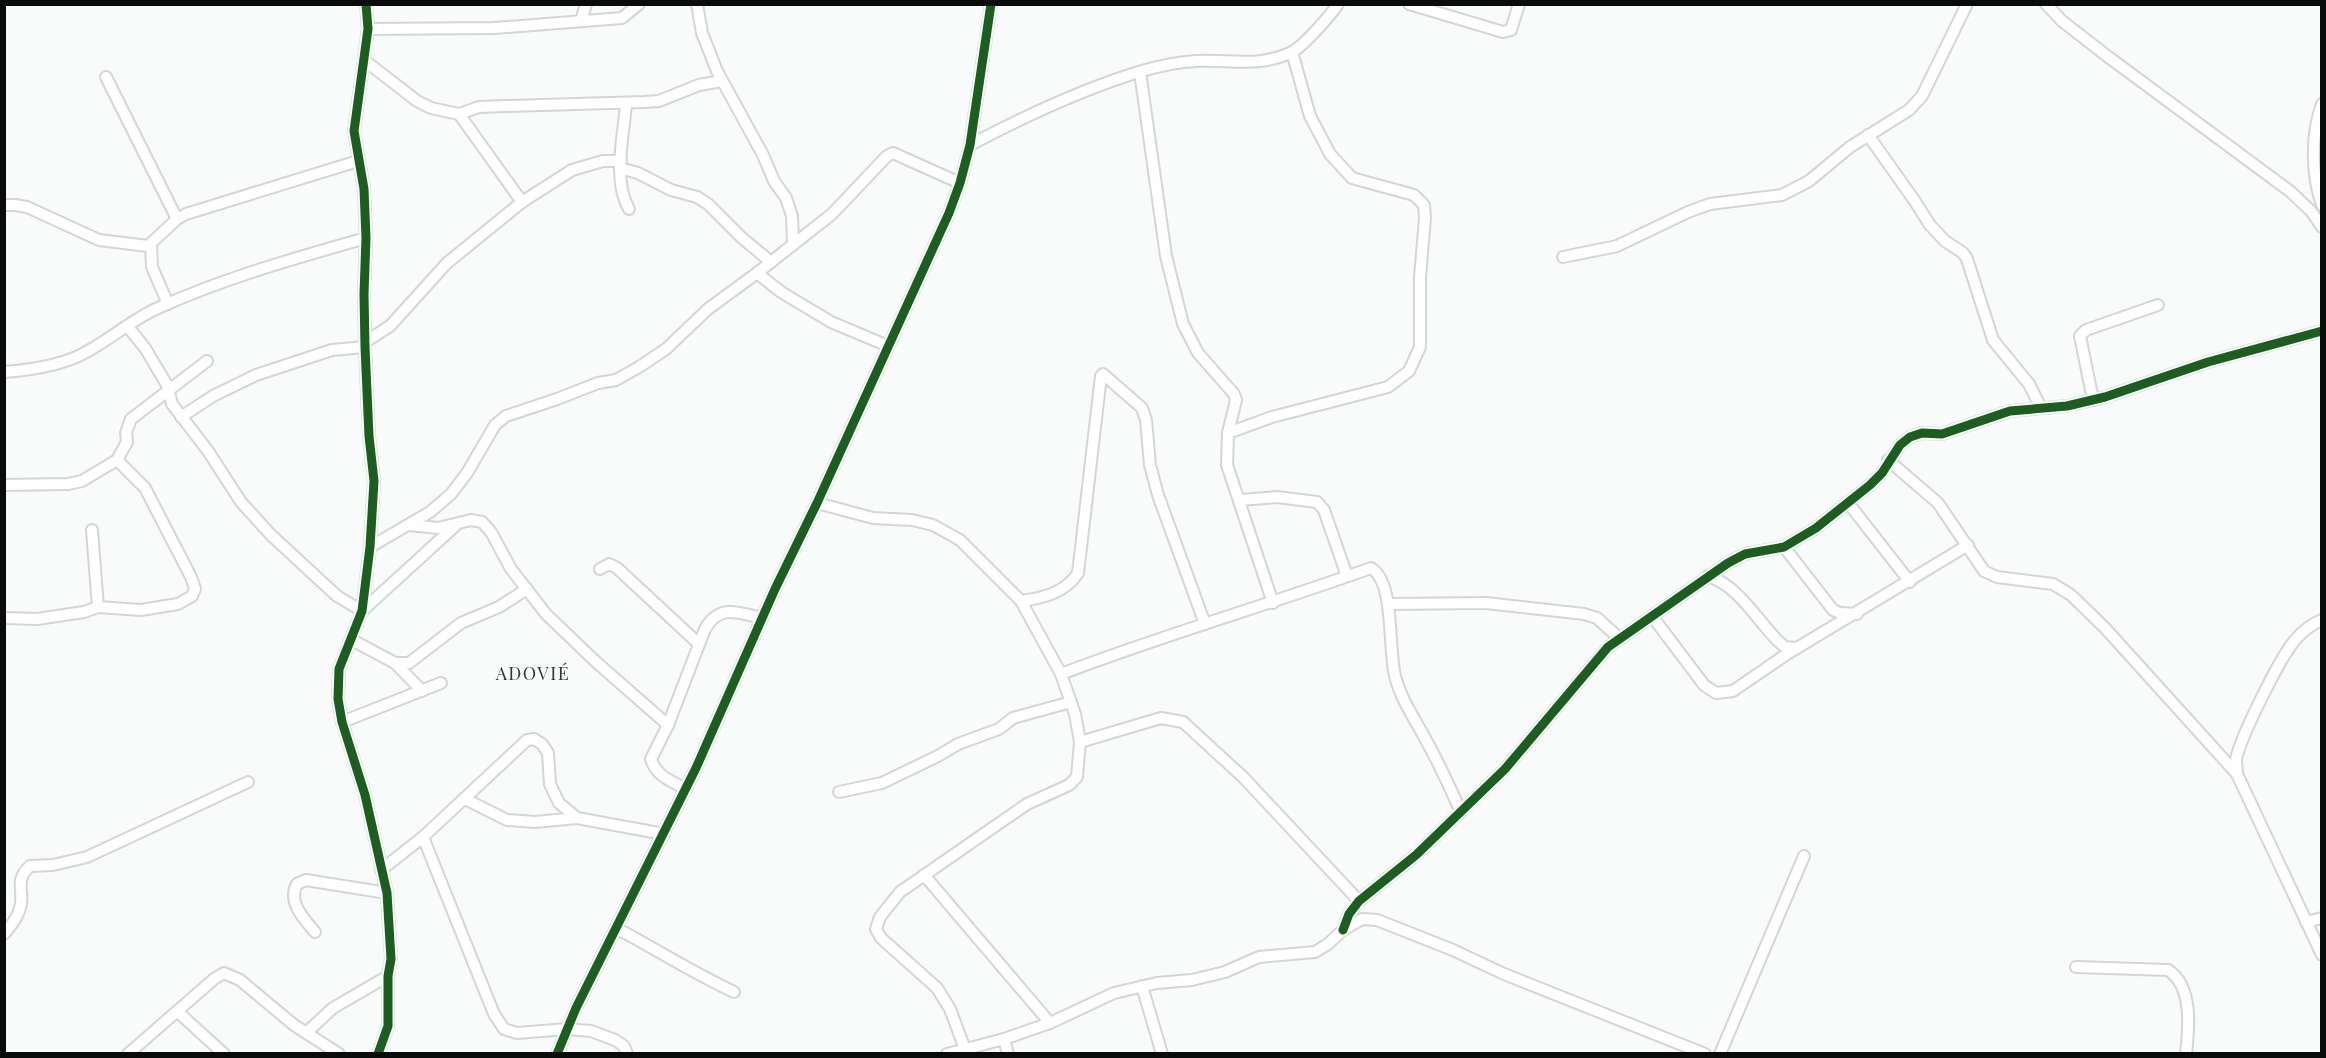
<svg xmlns="http://www.w3.org/2000/svg" width="2326" height="1058" viewBox="0 0 2326 1058" font-family="'Playfair Display',serif">
  <rect width="100%" height="100%" fill="#f8fbfa"/>
  <g fill="none" stroke-linecap="round" stroke-linejoin="round">
    <defs>
      <g id="street">
        <polyline points="366,4 368,29 354,131 364,189 366,238 364,294 365,347 369,436 374,481 370,547 362,611 339,669 338,699 342,722 365,795 387,893 391,959 388,976 388,1026 378,1054"/>
        <polyline points="697,4 702,33 717,71 763,155 774,181 786,198 792,216 793,245"/>
        <polyline points="1409,4 1503,32 1511,30 1519,4"/>
        <polyline points="2046,4 2062,21 2107,56 2291,192 2311,211 2322,227"/>
        <polyline points="581,21 586,4"/>
        <polyline points="368,29 494,28 622,18 639,4"/>
        <polyline points="364,60 417,101 431,108 459,114 479,107 504,106 644,102 659,101 699,85 722,81"/>
        <polyline points="1140,72 1166,256 1183,324 1198,353 1234,394 1236,400 1228,433 1227,465 1273,603"/>
        <polyline points="106,77 177,219"/>
        <path d="M626 103C624 135 612 180 629 209"/>
        <path d="M2322 104C2311 135 2311 173 2322 205"/>
        <polyline points="459,114 522,202"/>
        <polyline points="1868,135 1914,200 1930,225 1945,241 1963,253 1967,259 1993,340 2029,384 2041,408"/>
        <path d="M970 145C1025 116 1082 89 1142 71 1159 66 1178 62 1196 61 1230 59 1256 68 1290 53 1302 48 1330 16 1338 4"/>
        <polyline points="620,168 638,173 671,190 697,197 708,204 742,238 771,262"/>
        <polyline points="4,205 15,205 27,207 99,240 148,246 177,219 186,214 358,161"/>
        <polyline points="151,244 152,267 168,304"/>
        <polyline points="1563,257 1617,246 1688,212 1710,204 1782,195 1809,181 1850,147 1909,110 1922,96 1967,4"/>
        <polyline points="757,273 832,214 887,156 893,153 960,183"/>
        <polyline points="128,327 145,348 167,385 172,404 208,451 241,502 271,535 337,596 362,611 455,526"/>
        <polyline points="365,342 390,326 447,263 522,202 572,170 603,161 621,161"/>
        <path d="M4 372C31 370 65 365 88 351 112 338 133 319 158 308 224 278 296 258 366 238"/>
        <polyline points="2093,400 2080,336 2086,330 2158,305"/>
        <polyline points="181,417 213,396 256,375 332,350 365,347"/>
        <polyline points="1228,433 1272,417 1388,387 1409,371 1420,347 1420,277 1425,218 1424,205 1414,195 1352,178 1330,154 1310,116 1292,52"/>
        <polyline points="1888,460 1938,503 1984,571 1997,577 2053,584 2071,595 2105,628 2237,774 2322,955"/>
        <polyline points="4,485 68,484 82,481 117,460 127,442 126,433 131,419 207,361"/>
        <polyline points="1240,500 1277,497 1317,502 1324,510 1347,576"/>
        <polyline points="817,503 873,518 912,520 933,525 960,540 1021,601 1061,674 1075,714 1080,742 1077,777 1069,785 1027,804 900,892 880,917 876,929 881,938 937,988 950,1009 965,1049"/>
        <polyline points="1849,504 1910,582"/>
        <polyline points="409,525 438,528 471,520 482,522 491,532 511,569 546,614 595,661 668,725"/>
        <polyline points="92,530 98,607"/>
        <polyline points="370,547 430,512 451,494 467,473 495,425 506,416 557,399 598,383 616,380 639,367 666,349 708,309 757,273 781,292 831,322 888,346"/>
        <polyline points="1784,547 1833,610 1840,613 1857,614"/>
        <polyline points="600,569 609,564 617,568 699,644"/>
        <path d="M1708 576C1739 586 1756 619 1778 641L1785 647 1797 648"/>
        <path d="M1021 601C1043 598 1065 593 1078 573L1101 376 1103 374 1142 408 1146 420 1150 465 1158 495 1205 624"/>
        <polyline points="1389,604 1486,603 1584,614 1597,618 1619,638"/>
        <polyline points="1652,616 1704,685 1716,693 1733,691 1787,654 1968,545"/>
        <polyline points="4,618 37,619 84,612 98,607 141,610 178,604 192,596 195,589 191,577 145,488 117,460"/>
        <polyline points="352,640 395,663 409,663 461,623 499,607 527,589"/>
        <polyline points="395,663 422,691"/>
        <path d="M1061 674C1163 635 1268 605 1371 568 1395 582 1388 648 1395 676 1401 700 1416 721 1427 742 1440 765 1450 788 1461 812"/>
        <polyline points="342,722 441,683"/>
        <polyline points="1080,742 1161,718 1183,722 1243,777 1359,901"/>
        <path d="M2237 774C2237 770 2236 765 2236 760 2239 740 2281 655 2296 639 2302 632 2312 624 2322 620"/>
        <path d="M686 789C671 781 656 776 651 759L668 725 705 629C720 603 739 613 762 618"/>
        <polyline points="839,792 882,783 938,756 958,744 999,729 1013,718 1071,702"/>
        <polyline points="465,799 507,820 535,822 577,818"/>
        <polyline points="423,837 494,1014 504,1029 517,1033 567,1029 591,1031 615,1040 624,1046 627,1054"/>
        <polyline points="381,870 423,837 527,740 534,739 542,744 548,753 550,784 559,803 577,818 664,834"/>
        <polyline points="924,875 1050,1023"/>
        <polyline points="2306,922 2322,918"/>
        <path d="M616 928C656 949 693 973 734 992"/>
        <polyline points="1343,930 1349,914 1359,901 1416,855 1505,769 1608,647 1728,563 1745,554 1784,547 1816,528 1870,485 1882,473 1900,445 1910,437 1922,433 1942,434 2010,411 2067,406 2105,397 2208,362 2322,331"/>
        <path d="M315 932C304 919 287 902 297 884L306 880 387 893"/>
        <path d="M4 934C11 926 20 915 21 903 23 887 15 880 30 866L53 865 87 857 248 782"/>
        <path d="M2076 967 2168 970C2193 986 2189 1027 2186 1054"/>
        <polyline points="1142,986 1162,1054"/>
        <polyline points="178,1012 224,1054"/>
        <polyline points="306,1033 333,1008 388,976"/>
        <polyline points="1004,1039 1008,1054"/>
        <polyline points="128,1054 214,979 224,973 240,980 294,1025 339,1054"/>
        <polyline points="557,1054 576,1008 696,768 775,589 817,503 949,213 960,183 970,145 991,4"/>
        <polyline points="947,1054 1004,1039 1050,1023 1114,993 1157,983 1192,980 1225,972 1259,957 1315,952 1328,944 1343,930 1362,919 1377,920 1453,950 1504,974 1705,1054"/>
        <polyline points="1720,1054 1804,856"/>
      </g>
    </defs>
    <use href="#street" stroke="#d4d6d6" stroke-width="14"/>
    <use href="#street" stroke="#fefefe" stroke-width="10"/>
    <defs>
      <g id="cycleway">
        <polyline points="366,4 368,29 354,131 364,189 366,238 364,294 365,347 369,436 374,481 370,547 362,611 339,669 338,699 342,722 365,795 387,893 391,959 388,976 388,1026 378,1054"/>
        <polyline points="1343,930 1349,914 1359,901 1416,855 1505,769 1608,647 1728,563 1745,554 1784,547 1816,528 1870,485 1882,473 1900,445 1910,437 1922,433 1942,434 2010,411 2067,406 2105,397 2208,362 2322,331"/>
        <polyline points="557,1054 576,1008 696,768 775,589 817,503 949,213 960,183 970,145 991,4"/>
      </g>
    </defs>
    <use href="#cycleway" stroke="#f7fcfa" stroke-width="13"/>
    <use href="#cycleway" stroke="#1b5e20" stroke-width="9"/>
  </g>
  <g text-anchor="middle" stroke-width="6" stroke-linejoin="round" paint-order="stroke">
    <g font-size="18" letter-spacing="1.5" fill="#343736" stroke="#f7fcfa">
      <text x="533" y="680">ADOVIÉ</text>
    </g>
  </g>
  <rect width="2326" height="1058" fill="none" stroke="#0a0c0b" stroke-width="12"/>
</svg>
